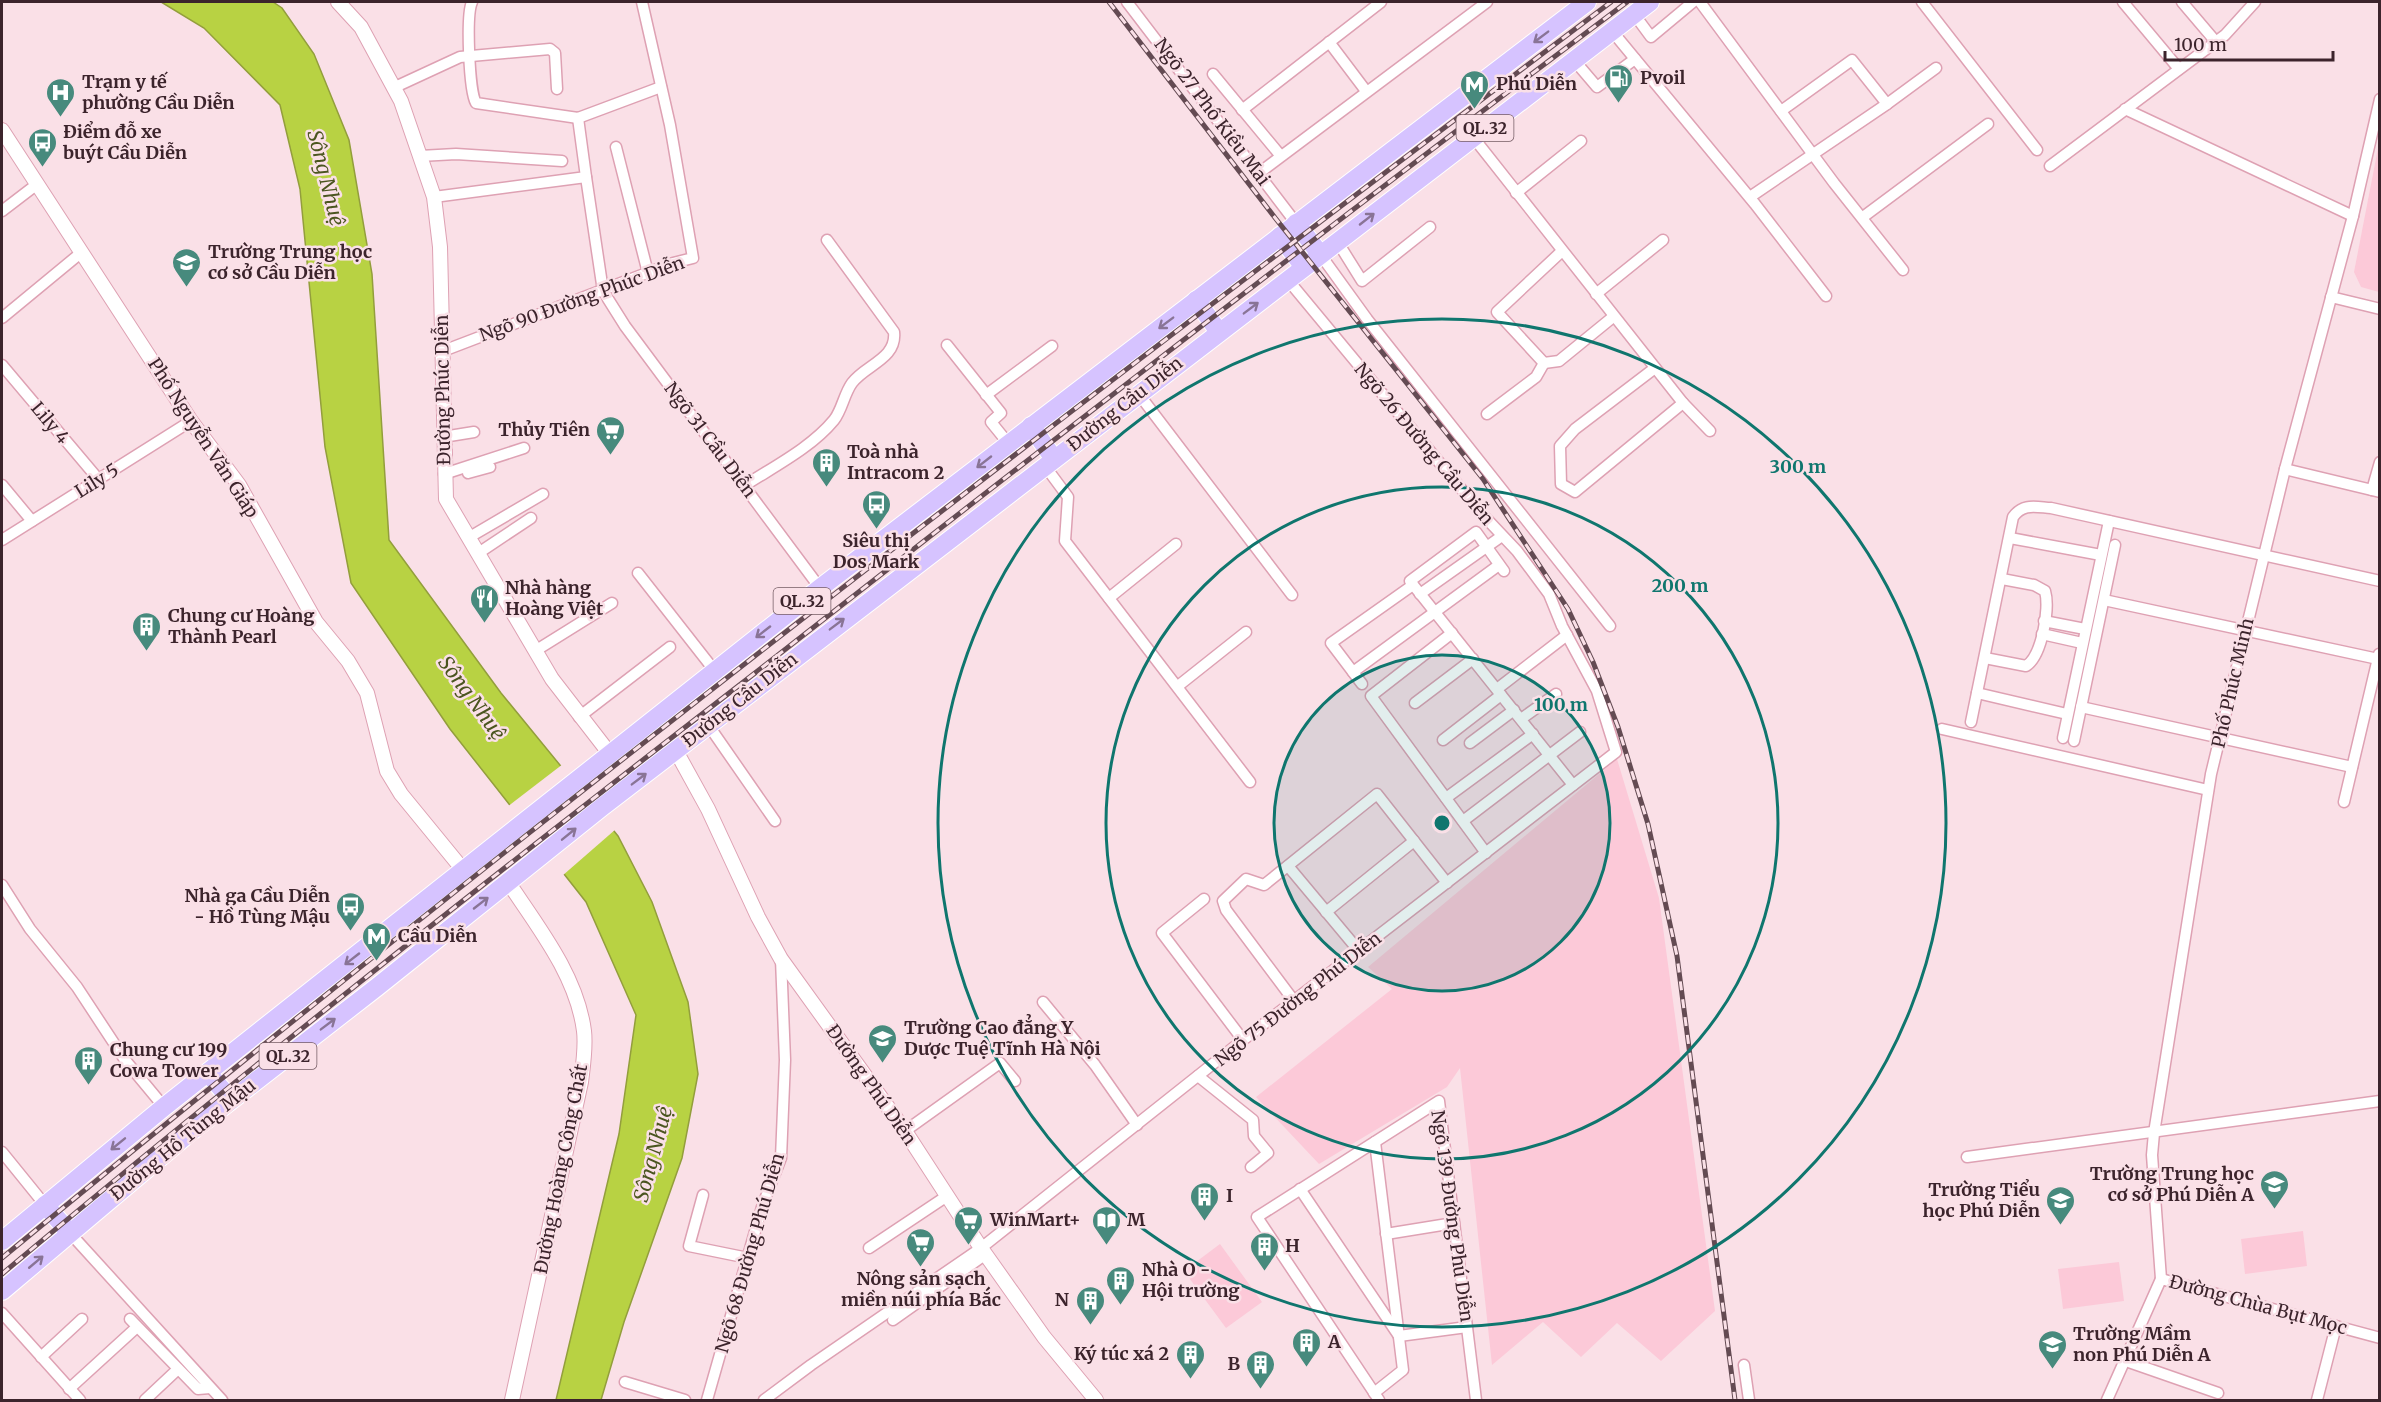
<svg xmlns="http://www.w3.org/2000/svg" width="2381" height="1402" viewBox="0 0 2381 1402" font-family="Merriweather,serif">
  <rect width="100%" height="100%" fill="#fae0e7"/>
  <g fill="#fcc9d8">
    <polygon points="2379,143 2380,292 2379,292 2361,287 2354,272"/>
    <polygon points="1617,759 1659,898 1715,1311 1661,1361 1617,1323 1581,1357 1543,1322 1492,1365 1460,1068 1447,1087 1319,1164 1256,1097 1392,989 1368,967"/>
    <polygon points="2303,1231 2307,1266 2245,1274 2241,1239"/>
    <polygon points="1220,1244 1262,1302 1226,1328 1184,1271"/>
    <polygon points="2119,1262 2124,1301 2063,1309 2058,1269"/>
  </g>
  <polygon fill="#b8d243" stroke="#939e3c" stroke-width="1.5" points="161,2 273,2 282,8 314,54 349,140 372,274 389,540 501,693 618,836 652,902 688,1002 698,1074 682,1158 624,1322 601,1400 556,1400 619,1134 636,1015 586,902 450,729 351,583 325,447 300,189 280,105 204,28"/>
  <polygon fill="#fae0e7" points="563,764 616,829 562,876 507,807"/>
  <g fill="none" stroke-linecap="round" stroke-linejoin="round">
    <defs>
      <g id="minor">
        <path d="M472 2C466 15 469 91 476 103L578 118 661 87"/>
        <polyline points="1127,2 1296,223"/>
        <polyline points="1700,2 1834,183 1903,270"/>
        <polyline points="1922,2 2037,150"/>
        <polyline points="2123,2 2179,69"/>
        <polyline points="2182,2 2216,42"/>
        <polyline points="1634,14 1651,37 1693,2"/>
        <polyline points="1612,31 1755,204 1826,296"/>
        <polyline points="1329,42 1366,91"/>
        <polyline points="1574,60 1597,87 1635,59"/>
        <polyline points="1213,74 1280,155"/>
        <polyline points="393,88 460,57 550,49 555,53 557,89"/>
        <polyline points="2125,109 2353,216"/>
        <polyline points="1242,110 1381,2"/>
        <polyline points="1781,111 1852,60 1887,104"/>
        <polyline points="1473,137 1683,403 1710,431"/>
        <polyline points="616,147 648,273"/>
        <polyline points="420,156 456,154 562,161"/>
        <polyline points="2050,166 2225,35 2255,2"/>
        <polyline points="1259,173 1487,2"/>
        <polyline points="586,177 603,291 625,326 820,588"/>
        <polyline points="1516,193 1581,141"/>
        <polyline points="434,197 586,177 578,118"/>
        <polyline points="1750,197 1887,104 1936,68"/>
        <polyline points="2,211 36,185"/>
        <polyline points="1863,217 1988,124"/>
        <polyline points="1337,241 1362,281 1430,227"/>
        <polyline points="1320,254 1367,319 1610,626"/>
        <polyline points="1596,294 1663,240"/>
        <polyline points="2331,297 2380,309"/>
        <polyline points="2,318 82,252"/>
        <polyline points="947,345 1001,413 991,422 1008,443"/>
        <polyline points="443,351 673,263 693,258 670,125 642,2"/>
        <polyline points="1544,363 1497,312 1561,252"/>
        <polyline points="1544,363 1559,361 1613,317"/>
        <polyline points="2,365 99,480"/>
        <polyline points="1655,368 1575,429 1560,446 1561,484 1575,492 1683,403"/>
        <polyline points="1138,393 1292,595"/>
        <polyline points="986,395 1052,346"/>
        <polyline points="1487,414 1536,377 1544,363"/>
        <polyline points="443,437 474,432"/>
        <polyline points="1045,466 1068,497 1065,541 1250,782"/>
        <polyline points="2285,469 2380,492"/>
        <polyline points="468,473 490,467"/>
        <polyline points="444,474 524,448"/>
        <polyline points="2,485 32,521"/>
        <path d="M744 486C773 467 811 448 834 420 842 410 844 394 852 383 865 365 897 359 894 332L827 240"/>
        <polyline points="2372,490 2380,462"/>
        <polyline points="468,538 543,494"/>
        <polyline points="2010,538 2101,555"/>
        <polyline points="2,540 191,421"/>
        <polyline points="477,554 531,518"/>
        <polyline points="1504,571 1476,532 1410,581 1573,785"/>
        <polyline points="638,573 714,670"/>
        <polyline points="1420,594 1502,536"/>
        <polyline points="1109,598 1176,544"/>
        <polyline points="2104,600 2378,659"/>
        <polyline points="2044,621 2085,629"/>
        <polyline points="1452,633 1371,696 1486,853"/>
        <polyline points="2042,634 2082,643"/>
        <polyline points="535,651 612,603"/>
        <path d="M1985 658 2026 666C2042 656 2050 608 2045 591L2034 585 2002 579"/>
        <polyline points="1353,672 1331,643 1413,585"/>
        <polyline points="1362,684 1353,672 1499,565"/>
        <polyline points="1178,686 1246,632"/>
        <polyline points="1497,689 1567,635"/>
        <polyline points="1977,693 2067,714"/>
        <polyline points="1415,703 1473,659"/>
        <polyline points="2081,707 2352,767"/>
        <polyline points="579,717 670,647"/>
        <polyline points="1521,719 1556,694"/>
        <path d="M1971 722 2013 517C2023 503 2035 507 2051 508L2380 581"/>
        <polyline points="709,726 775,821"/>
        <polyline points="1942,729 2208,790"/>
        <polyline points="2063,738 2109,521"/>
        <polyline points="1443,740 1501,695"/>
        <polyline points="2074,741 2115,545"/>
        <polyline points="1470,743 1514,710"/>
        <polyline points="1446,798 1533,734"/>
        <polyline points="2344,802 2379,654"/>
        <polyline points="1463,821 1580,732"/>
        <polyline points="1288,866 1359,951"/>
        <polyline points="2,885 30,929 77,987 125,1060 164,1107"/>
        <polyline points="1204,899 1162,933 1243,1040"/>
        <polyline points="1326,912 1414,841"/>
        <polyline points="1294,1001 1226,910 1223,901 1246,879 1264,885 1377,794 1447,883"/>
        <polyline points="1043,1002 1095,1065 1137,1125"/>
        <polyline points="1198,1076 1253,1120 1254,1136 1268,1153 1251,1167"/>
        <polyline points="905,1131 1000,1063 1015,1081"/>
        <polyline points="2,1152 45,1205"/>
        <polyline points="1967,1157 2380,1101"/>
        <polyline points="1300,1189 1399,1336 1467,1327"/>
        <polyline points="703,1195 689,1246 748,1258"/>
        <polyline points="70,1233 222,1400"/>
        <polyline points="1386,1234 1454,1223"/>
        <polyline points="869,1248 947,1196"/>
        <polyline points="2161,1279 2152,1155 2154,1133 2211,774 2285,469 2353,216 2380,99"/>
        <polyline points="2,1313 80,1400"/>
        <polyline points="130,1319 198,1389 210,1388"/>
        <polyline points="893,1320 986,1254"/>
        <polyline points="41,1357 82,1319"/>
        <polyline points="2126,1361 2218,1393"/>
        <polyline points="1744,1365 1749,1400"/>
        <polyline points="625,1382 685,1400"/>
        <polyline points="69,1389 137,1327"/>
        <polyline points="1374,1393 1403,1370 1375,1142"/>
        <polyline points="145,1400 178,1369"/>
        <polyline points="707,1400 762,1207 781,1158 785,1060 781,959"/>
        <polyline points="764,1400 811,1365 981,1248 1243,1040 1616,752 1597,691 1562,626 1549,594 1517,551 1482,514 1288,280"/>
        <polyline points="1379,1400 1257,1217 1439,1101 1476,1400"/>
        <polyline points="2107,1400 2161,1279 2380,1338"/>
        <polyline points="2317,1400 2336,1326"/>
      </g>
      <g id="tertiary">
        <polyline points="338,2 361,27 401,101 434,197 440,247 446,499 552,679 610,754"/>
        <polyline points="2,130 191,421 239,485 316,622 348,661 367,693 387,771 401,794 464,871"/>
        <polyline points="676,751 708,809 758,917 781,959 905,1131 981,1248 1044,1337 1096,1400"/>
        <path d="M508 882C538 927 577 976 584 1031 586 1047 583 1066 581 1082L512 1400"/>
      </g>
      <g id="trunk">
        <polyline points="1296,223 1320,254"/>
        <polyline points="1280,236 1304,267"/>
        <polyline points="1196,300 1219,332"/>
        <polyline points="1031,426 1054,459"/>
        <polyline points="208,1073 231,1100"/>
        <polyline points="45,1205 70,1233"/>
        <polyline points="2,1241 164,1107 820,588 1587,2"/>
        <polyline points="2,1291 189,1133 377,987 602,807 1650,2"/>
      </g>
    </defs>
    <use href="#minor" stroke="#dea1b3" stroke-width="13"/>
    <use href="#tertiary" stroke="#dea1b3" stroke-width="16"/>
    <use href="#trunk" stroke="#fff" stroke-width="20"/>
    <use href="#minor" stroke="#fff" stroke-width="10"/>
    <use href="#tertiary" stroke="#fff" stroke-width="14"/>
    <use href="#trunk" stroke="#d6c3ff" stroke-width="18"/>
    <defs>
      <g id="rail">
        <polyline points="1109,2 1276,219 1483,479 1568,609 1593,662 1618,727 1648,824 1677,956 1735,1400"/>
        <path d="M2 1258C527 825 1068 411 1611 2"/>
        <path d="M2 1274C251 1065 507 865 764 666 1050 442 1337 220 1627 2"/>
      </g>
    </defs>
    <use href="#rail" stroke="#644b53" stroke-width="5"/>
    <use href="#rail" stroke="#fae0e7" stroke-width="3" stroke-dasharray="9" stroke-linecap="butt"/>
  </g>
  <defs><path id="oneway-shaft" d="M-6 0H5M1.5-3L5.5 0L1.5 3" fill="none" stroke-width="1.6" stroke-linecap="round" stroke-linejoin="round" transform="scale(1.5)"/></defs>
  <g stroke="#897496">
    <use href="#oneway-shaft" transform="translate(1541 37) rotate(143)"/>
    <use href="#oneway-shaft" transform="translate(1367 219) rotate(-38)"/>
    <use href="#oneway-shaft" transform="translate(1251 308) rotate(-37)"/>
    <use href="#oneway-shaft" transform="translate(1166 323) rotate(143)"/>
    <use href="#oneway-shaft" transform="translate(984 462) rotate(142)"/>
    <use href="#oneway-shaft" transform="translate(837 624) rotate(-37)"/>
    <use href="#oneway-shaft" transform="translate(763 632) rotate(142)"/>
    <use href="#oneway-shaft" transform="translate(639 779) rotate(-37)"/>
    <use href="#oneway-shaft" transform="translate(569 834) rotate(-39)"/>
    <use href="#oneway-shaft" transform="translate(481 903) rotate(-38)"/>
    <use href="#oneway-shaft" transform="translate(352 959) rotate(142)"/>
    <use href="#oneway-shaft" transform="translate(328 1024) rotate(-37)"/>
    <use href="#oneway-shaft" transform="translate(118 1144) rotate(141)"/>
    <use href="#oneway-shaft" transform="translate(36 1262) rotate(-40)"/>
  </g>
  <circle cx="1442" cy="823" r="168" fill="#0f766e" fill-opacity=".12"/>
  <g fill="none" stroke="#0f766e" stroke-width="3">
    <circle cx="1442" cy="823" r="168"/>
    <circle cx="1442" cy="823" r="336"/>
    <circle cx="1442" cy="823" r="504"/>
  </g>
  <defs>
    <symbol id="fuel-pin" viewBox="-11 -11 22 30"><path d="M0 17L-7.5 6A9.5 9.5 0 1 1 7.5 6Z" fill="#478a7d" stroke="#fae0e7"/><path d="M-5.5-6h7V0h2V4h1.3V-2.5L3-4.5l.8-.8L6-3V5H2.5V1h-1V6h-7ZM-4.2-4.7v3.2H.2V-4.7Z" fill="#fff"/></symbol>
    <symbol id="metro-pin" viewBox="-11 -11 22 30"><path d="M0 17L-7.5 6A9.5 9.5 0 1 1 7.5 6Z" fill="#478a7d" stroke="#fae0e7"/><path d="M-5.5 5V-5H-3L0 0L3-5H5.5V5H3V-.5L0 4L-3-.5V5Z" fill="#fff"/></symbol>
    <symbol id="hospital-pin" viewBox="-11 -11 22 30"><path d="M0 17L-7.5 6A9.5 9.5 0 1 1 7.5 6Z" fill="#478a7d" stroke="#fae0e7"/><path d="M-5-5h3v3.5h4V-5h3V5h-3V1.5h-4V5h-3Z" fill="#fff"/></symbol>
    <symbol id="bus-pin" viewBox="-11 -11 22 30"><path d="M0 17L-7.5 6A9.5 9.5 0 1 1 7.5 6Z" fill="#478a7d" stroke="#fae0e7"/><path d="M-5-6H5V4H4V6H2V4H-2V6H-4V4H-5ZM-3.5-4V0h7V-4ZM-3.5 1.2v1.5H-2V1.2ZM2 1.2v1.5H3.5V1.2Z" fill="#fff"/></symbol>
    <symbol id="school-pin" viewBox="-11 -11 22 30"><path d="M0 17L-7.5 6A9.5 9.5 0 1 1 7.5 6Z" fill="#478a7d" stroke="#fae0e7"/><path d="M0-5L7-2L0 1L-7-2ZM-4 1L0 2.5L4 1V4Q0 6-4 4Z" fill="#fff"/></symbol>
    <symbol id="supermarket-pin" viewBox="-11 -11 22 30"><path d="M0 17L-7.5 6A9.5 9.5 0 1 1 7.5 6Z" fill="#478a7d" stroke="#fae0e7"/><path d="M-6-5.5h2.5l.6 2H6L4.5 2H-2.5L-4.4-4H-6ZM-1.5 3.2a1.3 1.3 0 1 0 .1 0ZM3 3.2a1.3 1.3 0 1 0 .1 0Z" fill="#fff"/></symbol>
    <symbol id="building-pin" viewBox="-11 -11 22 30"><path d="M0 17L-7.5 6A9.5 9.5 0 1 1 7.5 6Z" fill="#478a7d" stroke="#fae0e7"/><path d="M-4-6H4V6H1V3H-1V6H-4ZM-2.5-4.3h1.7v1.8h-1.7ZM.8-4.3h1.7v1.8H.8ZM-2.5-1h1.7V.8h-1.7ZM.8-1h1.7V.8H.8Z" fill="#fff"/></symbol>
    <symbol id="restaurant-pin" viewBox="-11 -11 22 30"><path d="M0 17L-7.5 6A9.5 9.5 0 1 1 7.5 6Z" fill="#478a7d" stroke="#fae0e7"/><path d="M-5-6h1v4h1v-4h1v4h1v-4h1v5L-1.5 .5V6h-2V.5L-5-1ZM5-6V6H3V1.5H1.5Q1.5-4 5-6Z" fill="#fff"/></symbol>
    <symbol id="university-pin" viewBox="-11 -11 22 30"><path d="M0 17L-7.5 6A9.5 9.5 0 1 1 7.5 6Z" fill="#478a7d" stroke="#fae0e7"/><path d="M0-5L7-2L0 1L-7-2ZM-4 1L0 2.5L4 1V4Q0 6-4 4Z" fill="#fff"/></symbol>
    <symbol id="library-pin" viewBox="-11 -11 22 30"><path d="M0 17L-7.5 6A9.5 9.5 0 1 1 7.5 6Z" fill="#478a7d" stroke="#fae0e7"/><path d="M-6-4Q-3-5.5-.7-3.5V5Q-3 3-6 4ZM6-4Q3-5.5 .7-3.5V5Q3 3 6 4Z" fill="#fff"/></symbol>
  </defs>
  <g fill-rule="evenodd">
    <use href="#fuel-pin" x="1602" y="62" width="33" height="45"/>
    <use href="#metro-pin" x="1458" y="68" width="33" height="45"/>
    <use href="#hospital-pin" x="44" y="76" width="33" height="45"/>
    <use href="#bus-pin" x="26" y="126" width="33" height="45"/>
    <use href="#school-pin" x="170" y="246" width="33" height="45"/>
    <use href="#supermarket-pin" x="594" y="414" width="33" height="45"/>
    <use href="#building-pin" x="810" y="446" width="33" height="45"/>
    <use href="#bus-pin" x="860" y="488" width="33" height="45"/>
    <use href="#restaurant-pin" x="468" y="582" width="33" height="45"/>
    <use href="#building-pin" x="130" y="610" width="33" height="45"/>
    <use href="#bus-pin" x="334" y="890" width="33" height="45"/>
    <use href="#metro-pin" x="360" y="920" width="33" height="45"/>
    <use href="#university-pin" x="866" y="1022" width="33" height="45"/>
    <use href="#building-pin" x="72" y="1044" width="33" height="45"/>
    <use href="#school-pin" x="2258" y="1168" width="33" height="45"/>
    <use href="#building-pin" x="1188" y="1180" width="33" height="45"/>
    <use href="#school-pin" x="2044" y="1184" width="33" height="45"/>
    <use href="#supermarket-pin" x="952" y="1204" width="33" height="45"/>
    <use href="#library-pin" x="1090" y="1204" width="33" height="45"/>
    <use href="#supermarket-pin" x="904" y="1226" width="33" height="45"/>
    <use href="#building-pin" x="1248" y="1230" width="33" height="45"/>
    <use href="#building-pin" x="1104" y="1264" width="33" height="45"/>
    <use href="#building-pin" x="1074" y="1284" width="33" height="45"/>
    <use href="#building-pin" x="1290" y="1326" width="33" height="45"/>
    <use href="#school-pin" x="2036" y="1328" width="33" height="45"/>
    <use href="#building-pin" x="1174" y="1338" width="33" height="45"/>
    <use href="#building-pin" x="1244" y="1348" width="33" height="45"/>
  </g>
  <g text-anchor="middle" stroke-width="5" stroke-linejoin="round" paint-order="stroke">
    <g fill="#fae0e7" stroke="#755c64" stroke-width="1.5">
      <rect x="1456.5" y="115" width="57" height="26" rx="4.5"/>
      <rect x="773.5" y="588" width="57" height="26" rx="4.5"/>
      <rect x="259.5" y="1043" width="57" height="26" rx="4.5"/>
    </g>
    <g font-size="16" font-weight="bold" fill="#3c242c">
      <text x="1485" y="134">QL.32</text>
      <text x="802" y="607">QL.32</text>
      <text x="288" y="1062">QL.32</text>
    </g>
    <g font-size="18" font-weight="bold" fill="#3c242c" stroke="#fae0e7" text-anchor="start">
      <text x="1640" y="84">Pvoil</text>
      <text x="82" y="88">Trạm y tế<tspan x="82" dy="21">phường Cầu Diễn</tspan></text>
      <text x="1496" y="90">Phú Diễn</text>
      <text x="63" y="138">Điểm đỗ xe<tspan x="63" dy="21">buýt Cầu Diễn</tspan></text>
      <text x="208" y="258">Trường Trung học<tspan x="208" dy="21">cơ sở Cầu Diễn</tspan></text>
      <text x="590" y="436" text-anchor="end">Thủy Tiên</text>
      <text x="847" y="458">Toà nhà<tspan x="847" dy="21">Intracom 2</tspan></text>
      <text x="876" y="547" text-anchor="middle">Siêu thị<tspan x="876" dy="21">Dos Mark</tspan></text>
      <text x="505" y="594">Nhà hàng<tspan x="505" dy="21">Hoàng Việt</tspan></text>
      <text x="168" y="622">Chung cư Hoàng<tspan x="168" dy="21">Thành Pearl</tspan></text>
      <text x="330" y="902" text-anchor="end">Nhà ga Cầu Diễn<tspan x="330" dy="21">- Hồ Tùng Mậu</tspan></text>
      <text x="398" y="942">Cầu Diễn</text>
      <text x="904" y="1034">Trường Cao đẳng Y<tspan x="904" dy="21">Dược Tuệ Tĩnh Hà Nội</tspan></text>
      <text x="110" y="1056">Chung cư 199<tspan x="110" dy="21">Cowa Tower</tspan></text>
      <text x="2254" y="1180" text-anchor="end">Trường Trung học<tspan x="2254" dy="21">cơ sở Phú Diễn A</tspan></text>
      <text x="2040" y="1196" text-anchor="end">Trường Tiểu<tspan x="2040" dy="21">học Phú Diễn</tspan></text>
      <text x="1226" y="1202">I</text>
      <text x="990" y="1226">WinMart+</text>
      <text x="1127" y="1226">M</text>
      <text x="1285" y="1252">H</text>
      <text x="1142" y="1276">Nhà O -<tspan x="1142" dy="21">Hội trường</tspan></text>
      <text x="921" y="1285" text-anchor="middle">Nông sản sạch<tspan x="921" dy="21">miền núi phía Bắc</tspan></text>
      <text x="1069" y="1306" text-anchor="end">N</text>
      <text x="2073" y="1340">Trường Mầm<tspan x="2073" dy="21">non Phú Diễn A</tspan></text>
      <text x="1328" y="1348">A</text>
      <text x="1169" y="1360" text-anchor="end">Ký túc xá 2</text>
      <text x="1240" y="1370" text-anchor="end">B</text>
    </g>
    <g font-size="18" fill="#3c242c" stroke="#fae0e7">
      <text transform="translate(1212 112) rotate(53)" y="6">Ngõ 27 Phố Kiều Mai</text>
      <text transform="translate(582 299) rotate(-20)" y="6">Ngõ 90 Đường Phúc Diễn</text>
      <text transform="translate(443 390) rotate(-91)" y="6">Đường Phúc Diễn</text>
      <text transform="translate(1125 404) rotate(-38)" y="6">Đường Cầu Diễn</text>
      <text transform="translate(50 423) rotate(50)" y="6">Lily 4</text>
      <text transform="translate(203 438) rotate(57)" y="6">Phố Nguyễn Văn Giáp</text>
      <text transform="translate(710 440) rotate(53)" y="6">Ngõ 31 Cầu Diễn</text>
      <text transform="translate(1424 444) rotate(50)" y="6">Ngõ 26 Đường Cầu Diễn</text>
      <text transform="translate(97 481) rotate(-32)" y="6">Lily 5</text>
      <text transform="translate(2233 683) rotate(-77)" y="6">Phố Phúc Minh</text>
      <text transform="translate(740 700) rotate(-38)" y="6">Đường Cầu Diễn</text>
      <text transform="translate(1298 999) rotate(-38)" y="6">Ngõ 75 Đường Phú Diễn</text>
      <text transform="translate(871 1085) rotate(55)" y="6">Đường Phú Diễn</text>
      <text transform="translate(183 1140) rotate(-39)" y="6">Đường Hồ Tùng Mậu</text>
      <text transform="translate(561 1169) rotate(-79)" y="6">Đường Hoàng Công Chất</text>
      <text transform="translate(1452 1216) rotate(82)" y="6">Ngõ 139 Đường Phú Diễn</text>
      <text transform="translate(750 1253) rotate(-74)" y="6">Ngõ 68 Đường Phú Diễn</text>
      <text transform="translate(2258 1305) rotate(15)" y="6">Đường Chùa Bụt Mọc</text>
    </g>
    <g font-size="20" font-style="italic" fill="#4b551f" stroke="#fae0e7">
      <text transform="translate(326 178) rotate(76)" y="7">Sông Nhuệ</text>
      <text transform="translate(472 698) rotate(54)" y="7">Sông Nhuệ</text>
      <text transform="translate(653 1154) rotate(-75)" y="7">Sông Nhuệ</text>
    </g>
  </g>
  <circle cx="1442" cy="823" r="9" fill="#0f766e" stroke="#fae0e7" stroke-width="3"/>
  <g font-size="18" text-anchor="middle" font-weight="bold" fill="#0f766e" stroke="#fae0e7" stroke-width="5" stroke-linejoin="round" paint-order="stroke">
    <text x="1798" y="473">300 m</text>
    <text x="1680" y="592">200 m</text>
    <text x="1561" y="711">100 m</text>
  </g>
  <rect width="2381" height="1402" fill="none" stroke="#3c242c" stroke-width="6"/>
  <path d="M2165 51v9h168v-9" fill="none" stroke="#3c242c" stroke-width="3"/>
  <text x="2174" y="51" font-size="18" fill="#3c242c" stroke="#fae0e7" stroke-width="4.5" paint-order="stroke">100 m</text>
</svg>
